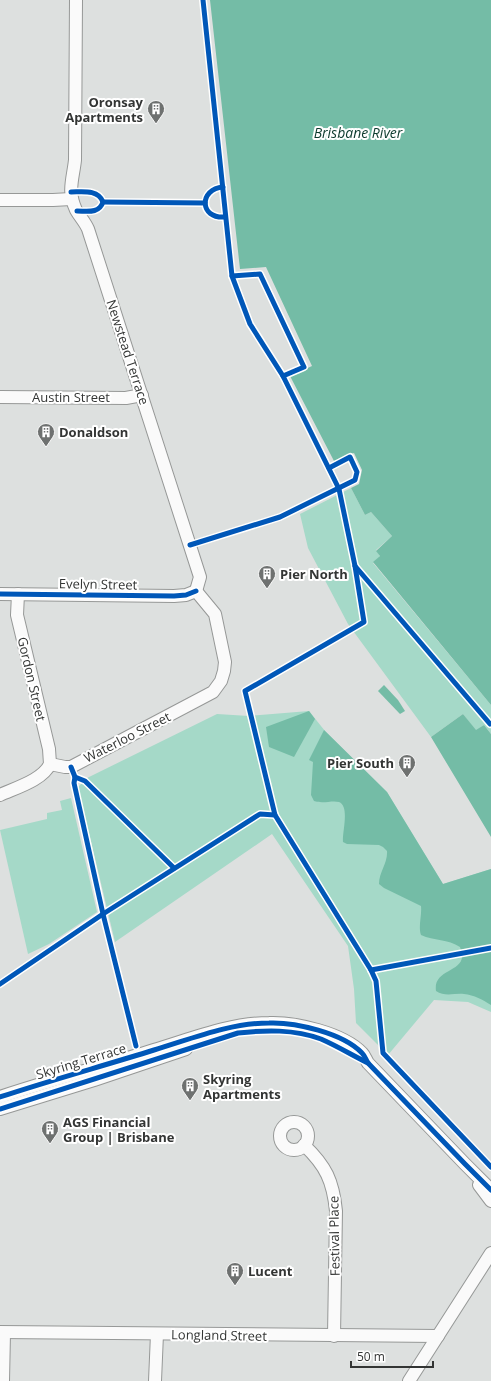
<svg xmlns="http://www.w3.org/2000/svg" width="491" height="1381" viewBox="0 0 491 1381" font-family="'Open Sans',sans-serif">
  <rect width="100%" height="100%" fill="#dde0df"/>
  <g fill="#a5d9c8">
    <polygon points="351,488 365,515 371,512 392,536 376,550 380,556 373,563 491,705 491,734 484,725 476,731 463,714 431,737 348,624 308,548 300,514"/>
    <polygon points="309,711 325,731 387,792 443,884 491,869 491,1012 468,1002 434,1000 388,1055 356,1023 354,989 348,946 272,834 115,942 78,787 87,778 217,714 249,716"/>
    <polygon points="71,798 97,912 49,944 28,954 0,830 47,819 47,813 62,810 60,801"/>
  </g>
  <g fill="#74bca6">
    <polygon points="210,0 491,0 491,705 373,562 380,556 376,551 392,536 371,512 365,515 351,488 359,484 362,470 354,453 334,461 290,376 312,366 266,267 240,269"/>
    <polygon points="384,685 398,700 405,711 400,714 378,691"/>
    <polygon points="309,711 315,719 294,757 269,747 266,727"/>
    <polygon points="463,714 476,730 484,725 491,734 491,837 431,737"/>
    <path d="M324 730 387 792 443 884 491 869V1005C483 1000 474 995 464 994 454 993 445 997 436 991 433 970 461 972 462 957 462 954 461 950 460 947 448 939 434 941 421 935 418 926 422 916 421 906L384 888 379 884C379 872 388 863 387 851L383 847 379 845 347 844 343 842C342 833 350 806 339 802 332 800 323 804 314 801L311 795 313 762 309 760Z"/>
  </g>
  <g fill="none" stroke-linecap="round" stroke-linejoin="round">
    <defs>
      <g id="minor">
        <path d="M76 0 75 160C73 179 67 191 76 210 80 217 85 222 88 229L200 577 196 591"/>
        <polyline points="0,200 53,200 71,199"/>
        <polyline points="0,397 126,398 142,395"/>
        <polyline points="0,594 174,596 186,595 196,591"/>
        <polyline points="18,594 17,615 49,749 50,764"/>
        <polyline points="50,764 65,767 71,767 213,692 221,681 224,671 225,662 215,614 196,591"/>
        <path d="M0 795C15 788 43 780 50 764"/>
        <path d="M0 1097C51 1080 103 1066 154 1050 191 1039 230 1023 269 1023 295 1022 343 1033 362 1053 365 1056 366 1060 368 1063L465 1164 491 1190"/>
        <polyline points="0,1109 94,1080 186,1049"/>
        <circle cx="294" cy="1136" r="14"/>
        <path d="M304 1145C326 1166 333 1181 336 1211L334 1336"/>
        <polyline points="479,1185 491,1201"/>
        <polyline points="0,1332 438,1336"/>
        <polyline points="3,1381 4,1333"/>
        <polyline points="155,1381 157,1334"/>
        <polyline points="409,1381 491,1253"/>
      </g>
    </defs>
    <use href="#minor" stroke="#969897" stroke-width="14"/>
    <use href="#minor" stroke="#fafafa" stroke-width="12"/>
    <defs>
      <g id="cycleway">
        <polyline points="203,0 232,276 250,324 283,376 339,489 355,566 364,622 245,691 275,815 371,970 376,981 383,1053 491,1167"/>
        <path d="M223 187C199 189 199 219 225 217"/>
        <path d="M71 192C82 192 98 189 103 202 99 214 87 211 77 211"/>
        <polyline points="103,202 205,203"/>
        <polyline points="232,276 260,274 304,367 283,376"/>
        <polyline points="190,545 280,517 355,480 357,472 350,457 329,468"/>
        <polyline points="355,566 490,724"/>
        <polyline points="0,594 174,596 186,595 196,591"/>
        <polyline points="71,767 75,777 85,781 174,868"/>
        <polyline points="75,777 74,783 103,914 136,1046"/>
        <polyline points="371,970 491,948"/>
        <polyline points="0,984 103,914 260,814 275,815"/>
        <path d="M0 1097C51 1080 103 1066 154 1050 191 1039 230 1023 269 1023 295 1022 343 1033 362 1053 365 1056 366 1060 368 1063L465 1164 491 1190"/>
        <path d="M0 1109 238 1033C265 1030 294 1029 321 1039 337 1046 352 1055 368 1063"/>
      </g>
    </defs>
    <use href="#cycleway" stroke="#fff" stroke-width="8"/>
    <use href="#cycleway" stroke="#0057b8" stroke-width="5"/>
  </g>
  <defs>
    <symbol id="building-pin" viewBox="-11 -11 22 30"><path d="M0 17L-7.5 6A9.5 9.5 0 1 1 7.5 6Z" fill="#6e7170" stroke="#fff"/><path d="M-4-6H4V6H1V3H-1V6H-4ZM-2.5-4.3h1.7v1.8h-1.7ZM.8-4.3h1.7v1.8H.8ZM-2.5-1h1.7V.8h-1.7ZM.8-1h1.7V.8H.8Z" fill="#fff"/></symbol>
  </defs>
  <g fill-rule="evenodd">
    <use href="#building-pin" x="146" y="99" width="20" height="27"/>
    <use href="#building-pin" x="36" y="422" width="20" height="27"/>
    <use href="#building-pin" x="257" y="564" width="20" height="27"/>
    <use href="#building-pin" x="397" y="753" width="20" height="27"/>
    <use href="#building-pin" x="180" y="1076" width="20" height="27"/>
    <use href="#building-pin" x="40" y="1119" width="20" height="27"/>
    <use href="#building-pin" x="225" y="1261" width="20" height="27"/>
  </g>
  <g text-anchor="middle" stroke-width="4" stroke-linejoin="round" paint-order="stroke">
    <g font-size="13" font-weight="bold" fill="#333534" stroke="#fff" text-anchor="start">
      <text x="143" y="107" text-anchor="end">Oronsay<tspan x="143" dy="15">Apartments</tspan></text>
      <text x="59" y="437">Donaldson</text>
      <text x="280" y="579">Pier North</text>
      <text x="394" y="768" text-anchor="end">Pier South</text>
      <text x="203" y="1084">Skyring<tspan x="203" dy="15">Apartments</tspan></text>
      <text x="63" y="1127">AGS Financial<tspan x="63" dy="15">Group | Brisbane</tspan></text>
      <text x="248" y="1276">Lucent</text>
    </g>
    <g font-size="13" fill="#333534" stroke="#fff">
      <text transform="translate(128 352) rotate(72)" y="5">Newstead Terrace</text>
      <text x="71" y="402">Austin Street</text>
      <text transform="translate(98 584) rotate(1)" y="5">Evelyn Street</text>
      <text transform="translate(32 679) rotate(77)" y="5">Gordon Street</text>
      <text transform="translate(127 737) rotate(-27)" y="5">Waterloo Street</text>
      <text transform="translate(81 1061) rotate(-17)" y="5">Skyring Terrace</text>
      <text transform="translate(334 1236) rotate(-91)" y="5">Festival Place</text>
      <text transform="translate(219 1335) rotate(1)" y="5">Longland Street</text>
    </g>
    <g font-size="14" font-style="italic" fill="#0b3a2d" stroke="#fff">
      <text x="358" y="138">Brisbane River</text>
    </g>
  </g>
  <path d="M351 1361v6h82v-6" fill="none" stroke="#333534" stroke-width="2"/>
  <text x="357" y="1361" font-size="12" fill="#333534" stroke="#ffffff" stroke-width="3" paint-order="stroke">50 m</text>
</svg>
